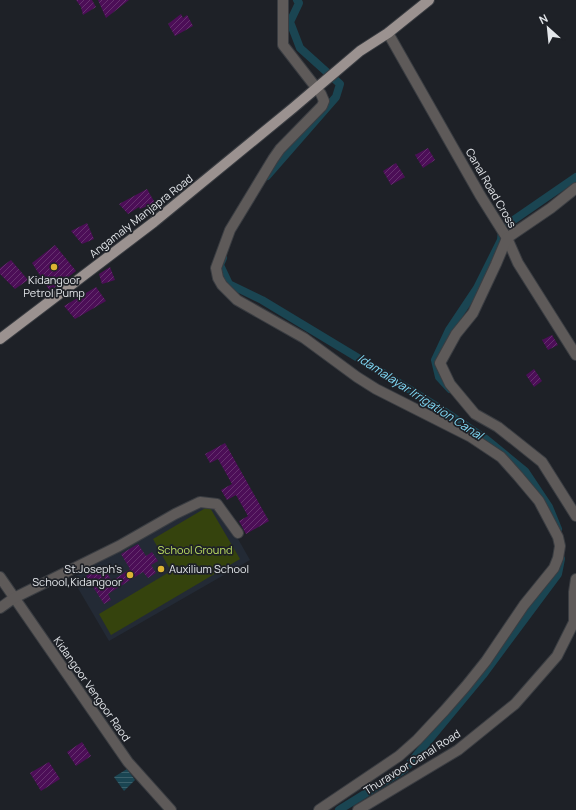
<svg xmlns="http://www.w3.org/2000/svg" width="576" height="810" viewBox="0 0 576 810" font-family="Manrope,sans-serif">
  <defs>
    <pattern id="water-rules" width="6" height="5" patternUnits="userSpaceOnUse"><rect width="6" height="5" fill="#1a4552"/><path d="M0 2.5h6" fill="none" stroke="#3b606b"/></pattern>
    <pattern id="building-hatch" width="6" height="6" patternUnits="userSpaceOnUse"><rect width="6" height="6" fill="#4c0e57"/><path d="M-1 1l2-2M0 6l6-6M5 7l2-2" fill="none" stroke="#66316f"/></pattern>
  </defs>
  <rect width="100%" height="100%" fill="#1e2127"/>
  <polygon fill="#232a35" points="209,505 221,509 250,560 109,641 72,578 193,508"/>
  <polygon fill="#35430d" points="209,506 240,559 111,635 99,614 171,571 153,539"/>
  <polygon fill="url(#water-rules)" points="127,769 135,780 124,791 114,777"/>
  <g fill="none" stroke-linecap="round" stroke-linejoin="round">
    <g stroke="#1a4552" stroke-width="8">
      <polyline points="267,176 336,97 340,84 300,48 290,22 299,3 297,0"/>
      <polyline points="223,258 220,265 229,284 262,300 383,373 444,411 486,439 525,471 549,507 558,529"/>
      <polyline points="450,389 439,377 435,360 449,330 477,288 501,240 502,228 576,177"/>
      <polyline points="339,810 405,769 483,675 558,574 561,559"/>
    </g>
  </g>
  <g fill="url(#building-hatch)">
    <polygon points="76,0 92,0 96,7 83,15 81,7"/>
    <polygon points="98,0 129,0 106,18"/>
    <polygon points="181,14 183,18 187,15 193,26 175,36 168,24"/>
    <polygon points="428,148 435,160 423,168 415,155"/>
    <polygon points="396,163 405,177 391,185 383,171"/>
    <polygon points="147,189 155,203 140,209 139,207 128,214 119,204"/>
    <polygon points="87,223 94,239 82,244 71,231"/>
    <polygon points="55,245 76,271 50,291 32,263"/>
    <polygon points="11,260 28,280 15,289 0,274 0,268"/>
    <polygon points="110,267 115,280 102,284 99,274"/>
    <polygon points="96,287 106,301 75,319 64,306"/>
    <polygon points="552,335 558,345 548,350 542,340"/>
    <polygon points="534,369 542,381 534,387 526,375"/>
    <polygon points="225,443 269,521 246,534 239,521 248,516 236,495 227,500 221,490 232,484 218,459 210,463 205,454"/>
    <polygon points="138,544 146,556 152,552 158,561 151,565 156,573 148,578 143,572 108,594 111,600 104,604 86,576 102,566 112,581 130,569 121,554"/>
    <polygon points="82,742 91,756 76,766 67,752"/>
    <polygon points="49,762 60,779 41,791 30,773"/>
  </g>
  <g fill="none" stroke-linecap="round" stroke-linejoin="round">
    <defs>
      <g id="minor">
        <polyline points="283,0 283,45 321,94 324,101 322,106 280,149 273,159 230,230 216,268 218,278 222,285 237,300 304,338 357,377 376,389 471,437 501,457 518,476 539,501 558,537 560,546 558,558 554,568 524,605 486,661 466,686 445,710 417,740 399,756 319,810"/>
        <polyline points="388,33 480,195 507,238 518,263 576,355"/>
        <polyline points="576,188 551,208 507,238 496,264 473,313 456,334 440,363 450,384 475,414 498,427 542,462 576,516"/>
        <polyline points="0,577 128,762 171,810"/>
        <polyline points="0,608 14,598 119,546 175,514 200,502 217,504 238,533"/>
        <polyline points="358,810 458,750 515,704 557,656 574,622 574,592 576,579"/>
      </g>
      <polyline id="major" points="0,339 154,222 293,108 360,51 388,33 429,0"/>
    </defs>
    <use href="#minor" stroke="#3a3d42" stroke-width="12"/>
    <use href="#major" stroke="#3a3d42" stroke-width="12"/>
    <use href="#minor" stroke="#5e5a59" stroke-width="10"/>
    <use href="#major" stroke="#9b9290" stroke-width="10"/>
  </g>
  <g fill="#dbb333" stroke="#1e2127" stroke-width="1.5">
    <circle cx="54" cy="267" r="4"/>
    <circle cx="161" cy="569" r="4"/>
    <circle cx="130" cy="575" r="4"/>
  </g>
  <g text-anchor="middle" stroke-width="3.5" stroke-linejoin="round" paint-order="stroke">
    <g font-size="11" fill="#e4e7eb" stroke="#1e2127">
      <text transform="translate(491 188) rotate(60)" y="4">Canal Road Cross</text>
      <text transform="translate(141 216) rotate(-38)" y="4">Angamaly Manjapra Road</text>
      <text transform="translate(92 689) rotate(55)" y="4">Kidangoor Vengoor Raod</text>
      <text transform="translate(412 762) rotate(-32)" y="4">Thuravoor Canal Road</text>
    </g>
    <g font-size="11" fill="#e4e7eb" stroke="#1e2127">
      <text x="54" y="284">Kidangoor<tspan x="54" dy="13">Petrol Pump</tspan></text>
      <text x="122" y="573" text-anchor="end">St.Joseph's<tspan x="122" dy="13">School,Kidangoor</tspan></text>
      <text x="169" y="573" text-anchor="start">Auxilium School</text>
    </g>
    <g font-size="11" fill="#bfe263" stroke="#1e2127">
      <text x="195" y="554">School Ground</text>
    </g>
    <g font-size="12" font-style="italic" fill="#80daf7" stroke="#1e2127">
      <text transform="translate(420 397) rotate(33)" y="4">Idamalayar Irrigation Canal</text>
    </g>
  </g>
  <g transform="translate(548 28) rotate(333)" stroke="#1e2127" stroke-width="3" paint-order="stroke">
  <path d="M0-3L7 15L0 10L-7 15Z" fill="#e4e7eb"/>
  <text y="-6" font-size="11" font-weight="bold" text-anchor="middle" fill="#e4e7eb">N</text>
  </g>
</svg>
